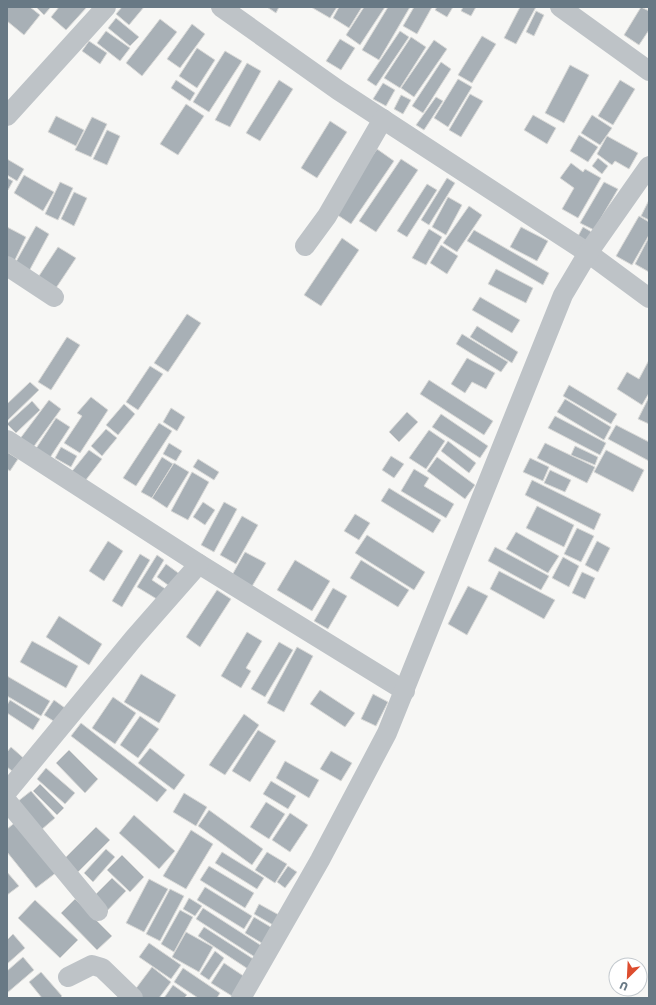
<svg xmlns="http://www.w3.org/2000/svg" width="656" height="1005" viewBox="0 0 656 1005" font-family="Poppins,sans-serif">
  <rect width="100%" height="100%" fill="#f7f7f5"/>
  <g fill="#a8b0b6" stroke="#d9d9d7">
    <polygon points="7,7 30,7 40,15 24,35 7,21"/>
    <polygon points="36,7 50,7 50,8 44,15"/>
    <polygon points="59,7 87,7 66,30 51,17"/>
    <polygon points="122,7 144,7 129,25 116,14"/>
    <polygon points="267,7 279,7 276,13"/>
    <polygon points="311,7 337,7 330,18"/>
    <polygon points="339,7 362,7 349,28 333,18"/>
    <polygon points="364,7 385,7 360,45 346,35"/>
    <polygon points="388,7 410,7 379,60 362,50"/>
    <polygon points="414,7 432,7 417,34 403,26"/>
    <polygon points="437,7 453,7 447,17 435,10"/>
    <polygon points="463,7 476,7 471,16 461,11"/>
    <polygon points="520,7 536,7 516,44 504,38"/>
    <polygon points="641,7 649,11 649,30 639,45 624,35"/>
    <polygon points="536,11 544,15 534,36 526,32"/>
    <polygon points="116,18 139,37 130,46 108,28"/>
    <polygon points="160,19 177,32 142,76 126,63"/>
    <polygon points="192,24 205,34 180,68 167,59"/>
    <polygon points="106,31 130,48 120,61 97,43"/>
    <polygon points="400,31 409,37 376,86 367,80"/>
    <polygon points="482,36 496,44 472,83 458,75"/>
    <polygon points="411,37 426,47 400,88 384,78"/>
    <polygon points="340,39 355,48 341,70 326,61"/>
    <polygon points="434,40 447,49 414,97 401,88"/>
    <polygon points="89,41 107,53 100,64 82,51"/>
    <polygon points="197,48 215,60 197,88 179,76"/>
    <polygon points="225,51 242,61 209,112 193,102"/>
    <polygon points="441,62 451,69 423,113 412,106"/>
    <polygon points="247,63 261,71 230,127 215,120"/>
    <polygon points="570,65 589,75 564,123 545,113"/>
    <polygon points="458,79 472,87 448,127 434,118"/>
    <polygon points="176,80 195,93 190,101 171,88"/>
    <polygon points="279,80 293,89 260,141 246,133"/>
    <polygon points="620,80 635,89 613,125 598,116"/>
    <polygon points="383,83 395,90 386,106 373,99"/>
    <polygon points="470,94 483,101 461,137 449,130"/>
    <polygon points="401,95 411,100 403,114 394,109"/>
    <polygon points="436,97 443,101 424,130 416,125"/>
    <polygon points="186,104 204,116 178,155 160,144"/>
    <polygon points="533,115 556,128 547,144 524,130"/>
    <polygon points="592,115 612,128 600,145 581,133"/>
    <polygon points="56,116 84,130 76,146 48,132"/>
    <polygon points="92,117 107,124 91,157 75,150"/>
    <polygon points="330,121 347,132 317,178 301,168"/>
    <polygon points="107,130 120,136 107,165 93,159"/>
    <polygon points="579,135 598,147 588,162 570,151"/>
    <polygon points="607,136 638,153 629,169 615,161 612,165 597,154"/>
    <polygon points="377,149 394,161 351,224 333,212"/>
    <polygon points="598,158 608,166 602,174 592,166"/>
    <polygon points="7,159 24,169 17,181 7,175"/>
    <polygon points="401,159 418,170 376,232 359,221"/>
    <polygon points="571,163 583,172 585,169 601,178 578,218 562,209 574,188 560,178"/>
    <polygon points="24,175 54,192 43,211 14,193"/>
    <polygon points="7,178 13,181 8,190 7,189"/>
    <polygon points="447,178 455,183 429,225 421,220"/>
    <polygon points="60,182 73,188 58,220 45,214"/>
    <polygon points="604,182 618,189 594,230 580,223"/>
    <polygon points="427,184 437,190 407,237 397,231"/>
    <polygon points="74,192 87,198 74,226 61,219"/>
    <polygon points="448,197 462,205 446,235 432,227"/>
    <polygon points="649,200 649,220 641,216"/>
    <polygon points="469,206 482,215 457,252 443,243"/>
    <polygon points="639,216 649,222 649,235 632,265 616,256"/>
    <polygon points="36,226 49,234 27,275 13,267"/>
    <polygon points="7,227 26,237 14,262 7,258"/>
    <polygon points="521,227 548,241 537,261 510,247"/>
    <polygon points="583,227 595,234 589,245 577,238"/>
    <polygon points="429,229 442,237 426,265 412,258"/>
    <polygon points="474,230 549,273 543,285 467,241"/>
    <polygon points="649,237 649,272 635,264"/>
    <polygon points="342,238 359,250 321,306 304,295"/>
    <polygon points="441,245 458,256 447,274 430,263"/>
    <polygon points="58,247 76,258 52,294 35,282"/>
    <polygon points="496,269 533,288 526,303 488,284"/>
    <polygon points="480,297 520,320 512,333 472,310"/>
    <polygon points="187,314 201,323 168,372 154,363"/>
    <polygon points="477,326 518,352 512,363 470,337"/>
    <polygon points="462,334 508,362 501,372 456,344"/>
    <polygon points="67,337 80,345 51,390 38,382"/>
    <polygon points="467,358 495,373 486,389 472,382 465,393 451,384"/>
    <polygon points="649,360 649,393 642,405 617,389 627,372 639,379"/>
    <polygon points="150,366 163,374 138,410 126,402"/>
    <polygon points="429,380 493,421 484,435 420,394"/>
    <polygon points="30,382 39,390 7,421 7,404"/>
    <polygon points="569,385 617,414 611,424 563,396"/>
    <polygon points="91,397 108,410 80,453 64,443 82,416 77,413"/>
    <polygon points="649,397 649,424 638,419"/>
    <polygon points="565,399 611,427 604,440 557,412"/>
    <polygon points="49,400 61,409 32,449 19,440"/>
    <polygon points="32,401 40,410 16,433 7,424"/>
    <polygon points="124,404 135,414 118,435 106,425"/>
    <polygon points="171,408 185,417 177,431 163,422"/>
    <polygon points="407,412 418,422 399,442 389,432"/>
    <polygon points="441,414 488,446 480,458 432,427"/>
    <polygon points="555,416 606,443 600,455 548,428"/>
    <polygon points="56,418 70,427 49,459 35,450"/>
    <polygon points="159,423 172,431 136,486 123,478"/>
    <polygon points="616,425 649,442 649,461 608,439"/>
    <polygon points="106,429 117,438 102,456 91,446"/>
    <polygon points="429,430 445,441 426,469 409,458"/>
    <polygon points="448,441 476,463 469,473 441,451"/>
    <polygon points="169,443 182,451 176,461 163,454"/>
    <polygon points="545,443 595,467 587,483 537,458"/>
    <polygon points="575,446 598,457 595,465 571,455"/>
    <polygon points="61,447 77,456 71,467 55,458"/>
    <polygon points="89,450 102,459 82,485 69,475"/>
    <polygon points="606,450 644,470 633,492 594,472"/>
    <polygon points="7,452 18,459 10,471 7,469"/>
    <polygon points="391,456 404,464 394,478 382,470"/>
    <polygon points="162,457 173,464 152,498 141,492"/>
    <polygon points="437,457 475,485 465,499 427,471"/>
    <polygon points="530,458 549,467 543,481 523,472"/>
    <polygon points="198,459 219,472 214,480 193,467"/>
    <polygon points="174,463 189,472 167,508 152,498"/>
    <polygon points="414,469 429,478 424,486 454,504 446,518 401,491"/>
    <polygon points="550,470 571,480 565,492 544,483"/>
    <polygon points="192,472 209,482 188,520 171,511"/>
    <polygon points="532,480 601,514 594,530 525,495"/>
    <polygon points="389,488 441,520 433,533 381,501"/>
    <polygon points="203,502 215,510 205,525 193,517"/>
    <polygon points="224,502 237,509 214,552 201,545"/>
    <polygon points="537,506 574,525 564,547 526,528"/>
    <polygon points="355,514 370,523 359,540 344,531"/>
    <polygon points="242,516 258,525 236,564 220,555"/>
    <polygon points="577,528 594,536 581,562 564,554"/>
    <polygon points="516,532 559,556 548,573 506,549"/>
    <polygon points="367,535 425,572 414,590 355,553"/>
    <polygon points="108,541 123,551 104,581 89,571"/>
    <polygon points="597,541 610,548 598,572 585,565"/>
    <polygon points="495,547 549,576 541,590 488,561"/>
    <polygon points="245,552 266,563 251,588 231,577"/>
    <polygon points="140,554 150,560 122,607 112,601"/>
    <polygon points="157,555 164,560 152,580 167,590 160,601 137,587"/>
    <polygon points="563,557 579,566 569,587 552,578"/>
    <polygon points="295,560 330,581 312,611 277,590"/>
    <polygon points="361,560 409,590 398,607 350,578"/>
    <polygon points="166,564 181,575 172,588 157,577"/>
    <polygon points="499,571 555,600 544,619 490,589"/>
    <polygon points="582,572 595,578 585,599 572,593"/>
    <polygon points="468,586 488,596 467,635 448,624"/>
    <polygon points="333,588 347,596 328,629 314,621"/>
    <polygon points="217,590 231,599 200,647 186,637"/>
    <polygon points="59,616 102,644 89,665 46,637"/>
    <polygon points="247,632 262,641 246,668 251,671 241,688 221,676"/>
    <polygon points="32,641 78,666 66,688 20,662"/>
    <polygon points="279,642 293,650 265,697 251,689"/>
    <polygon points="297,647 313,656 284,712 267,703"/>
    <polygon points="141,674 176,695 159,723 124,702"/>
    <polygon points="7,676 50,701 41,716 7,696"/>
    <polygon points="320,690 355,713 345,727 310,704"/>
    <polygon points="373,694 388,702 376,726 361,719"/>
    <polygon points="113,697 136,713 115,744 92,728"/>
    <polygon points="10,700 40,719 33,730 7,713 7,705"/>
    <polygon points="54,700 65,708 55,722 44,715"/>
    <polygon points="244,714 259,725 225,775 209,765"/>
    <polygon points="140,716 159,729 138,758 120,745"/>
    <polygon points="81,723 167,790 157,802 71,736"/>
    <polygon points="258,730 276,741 250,782 232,771"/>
    <polygon points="11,747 28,762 17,775 7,767 7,752"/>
    <polygon points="150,748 185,775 174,790 138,763"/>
    <polygon points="69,750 98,779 85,793 56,763"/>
    <polygon points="331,751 352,763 341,781 320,769"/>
    <polygon points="285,761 319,780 309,798 276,778"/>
    <polygon points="46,768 75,793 65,804 37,779"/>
    <polygon points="271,781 296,796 288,809 263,794"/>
    <polygon points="40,784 64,808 57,815 33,791"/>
    <polygon points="31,791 55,818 41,830 17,802"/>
    <polygon points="184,793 207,807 196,826 173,812"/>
    <polygon points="266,802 285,814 269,839 250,827"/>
    <polygon points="209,810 263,849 252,865 198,826"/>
    <polygon points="290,813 308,825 290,852 272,840"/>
    <polygon points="134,815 175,851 159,869 119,833"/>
    <polygon points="17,821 57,872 36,888 7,852 7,829"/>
    <polygon points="96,827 110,840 77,873 63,860"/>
    <polygon points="191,830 213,844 186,889 163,876"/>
    <polygon points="106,849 115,857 93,882 84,873"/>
    <polygon points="222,852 264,878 257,889 215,863"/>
    <polygon points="267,852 287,864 275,883 255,870"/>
    <polygon points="122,855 144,877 130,892 107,870"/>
    <polygon points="209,866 254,893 245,908 200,880"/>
    <polygon points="288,866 297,872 285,888 277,882"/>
    <polygon points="7,872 19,886 7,895"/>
    <polygon points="112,878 126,891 105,913 91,899"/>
    <polygon points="149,879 168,889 144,932 126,923"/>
    <polygon points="205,887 252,916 244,929 197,900"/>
    <polygon points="170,889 184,896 160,941 146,934"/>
    <polygon points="189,898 202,906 195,916 183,909"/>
    <polygon points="75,899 112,936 97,950 61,913"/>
    <polygon points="35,900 78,940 60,958 18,918"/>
    <polygon points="259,904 279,915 273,925 254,914"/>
    <polygon points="203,908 265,948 258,959 196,919"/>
    <polygon points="180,910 193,917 174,952 161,944"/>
    <polygon points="254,917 274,929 265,945 245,933"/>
    <polygon points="204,927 258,962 251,971 198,936"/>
    <polygon points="186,932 213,947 199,972 172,957"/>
    <polygon points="13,934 25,948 7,964 7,940"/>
    <polygon points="149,943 181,965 171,979 139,957"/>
    <polygon points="215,951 224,958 209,980 200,974"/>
    <polygon points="23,957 34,970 7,993 7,971"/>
    <polygon points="224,963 245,977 232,996 211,983"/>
    <polygon points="152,967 171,982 159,998 135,998 131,995"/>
    <polygon points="183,968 220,993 217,998 198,998 174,982"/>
    <polygon points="41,972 62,996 60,998 42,998 29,982"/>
    <polygon points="173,985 187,995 184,998 164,998"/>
  </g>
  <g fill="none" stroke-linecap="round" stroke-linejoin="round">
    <g stroke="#bec3c7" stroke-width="20">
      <polyline points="221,7 338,90 588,253 649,298"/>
      <polyline points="560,7 649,71"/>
      <polyline points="7,116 106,7"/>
      <polyline points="305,246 327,216 383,119"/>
      <polyline points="7,266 54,297"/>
      <polyline points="7,440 199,564 405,691"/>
      <polyline points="7,792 134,638 199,564"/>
      <polyline points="7,801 98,911"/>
      <polyline points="68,977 92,965 102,968 133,998"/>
      <polyline points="241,998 320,860 387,733 563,295 588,253 649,166"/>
    </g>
  </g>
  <rect width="656" height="1005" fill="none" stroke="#687985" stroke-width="16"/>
  <g transform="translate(628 977) rotate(204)"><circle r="19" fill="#ffffff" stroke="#c3c9ce"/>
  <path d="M0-3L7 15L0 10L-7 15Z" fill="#dd4d2f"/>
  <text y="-6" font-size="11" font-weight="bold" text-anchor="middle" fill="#687985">U</text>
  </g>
</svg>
